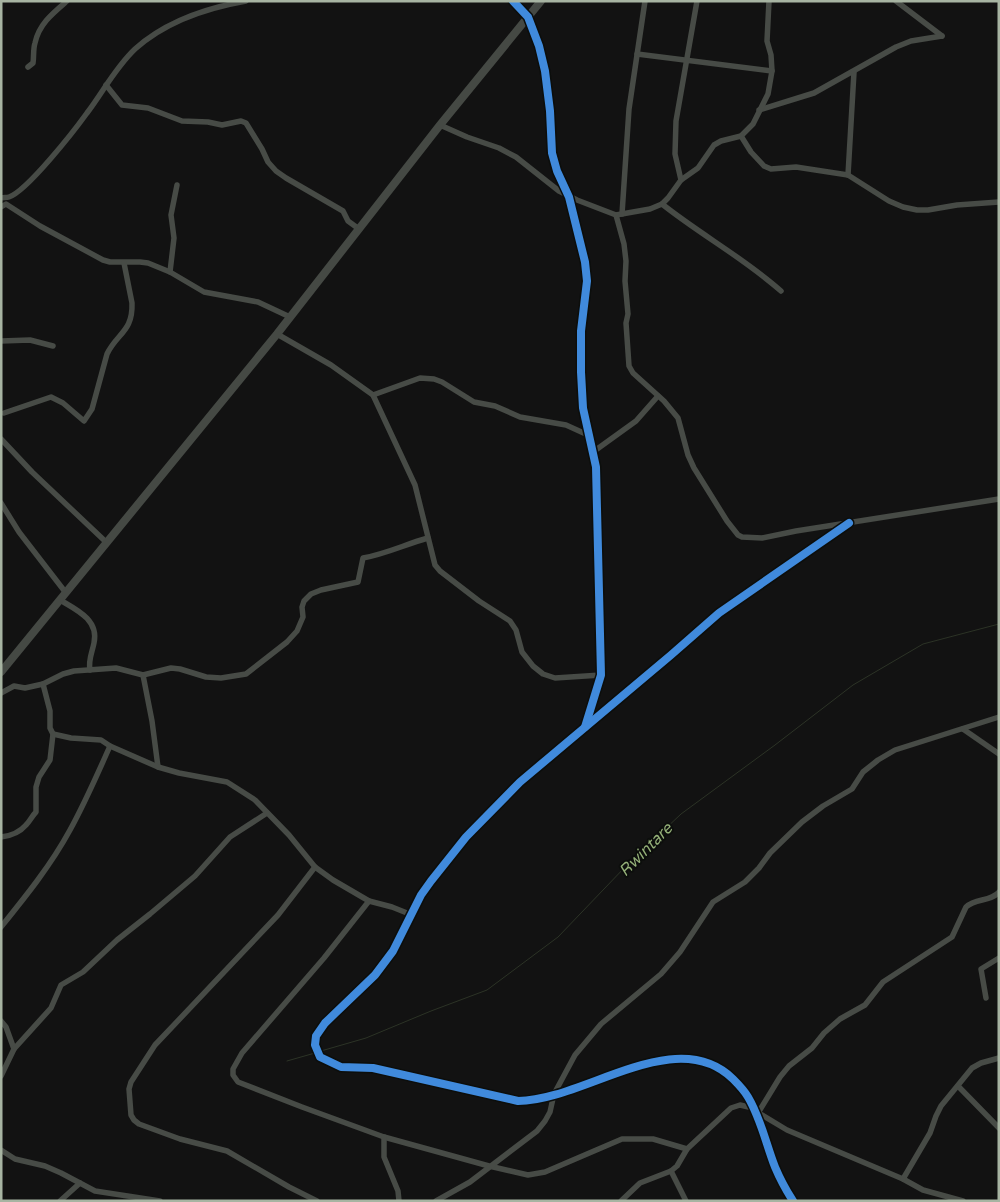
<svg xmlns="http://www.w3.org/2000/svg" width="1000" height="1202" viewBox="0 0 1000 1202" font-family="'Varela Round',sans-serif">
  <rect width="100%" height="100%" fill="#121212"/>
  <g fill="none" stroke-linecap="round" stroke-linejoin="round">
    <g stroke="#2c3326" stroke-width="1">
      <polyline points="321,1051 366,1038 431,1011 487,990 558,937 627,865 681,814 775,745 853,685 923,644 999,624"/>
      <polyline points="287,1061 315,1053"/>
    </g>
    <g stroke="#474b46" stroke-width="5.5">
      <polyline points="513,1 528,17 539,46 545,71 550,111 552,153 557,171 569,197 585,262 587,281 581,331 581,372 583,408 596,467 601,675 585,727"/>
      <polyline points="896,1 942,36"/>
      <polyline points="637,54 772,71"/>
      <path d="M28 67 33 63C34 57 33 49 35 43 39 24 53 13 67 1"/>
      <polyline points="106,85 122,105 148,108 182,121 208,122 222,125 241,121 246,123 262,149 268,162 276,171 286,178 343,211 348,221 359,229"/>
      <polyline points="759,110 814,93 896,47 911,41 942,36"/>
      <polyline points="440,125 467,137 499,148 516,157 559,191 577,200 616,215 650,209 662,204 668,198 681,180 698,168 714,145 721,141 741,136 753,124 768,94 772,71 771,55 767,41 769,1"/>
      <polyline points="741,136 751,152 764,166 771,169 796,167 848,175 889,201 903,207 917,210 928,210 957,205 999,202"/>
      <polyline points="848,175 854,72"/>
      <polyline points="681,180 675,154 676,121 697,1"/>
      <path d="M1 198C4 197 6 198 9 197 27 191 74 131 87 113 103 92 115 68 135 49 165 22 206 8 246 1"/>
      <path d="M662 204C701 235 744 258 781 291"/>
      <polyline points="1,207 6,204 40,226 103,260 110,262 140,262 148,263 170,272 204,292 258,302 290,317"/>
      <polyline points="622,214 629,109 645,1"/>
      <polyline points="616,215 624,244 626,261 625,281 628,314 626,323 629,366 633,373 664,401 678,418 688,455 694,468 727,521 738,535 742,537 762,538 796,531 999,499"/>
      <polyline points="170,272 174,238 171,215 177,185"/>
      <polyline points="277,334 331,365 373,395 415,485 435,565 440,571 479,601 510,621 516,630 522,652 533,666 543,674 555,678 601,675"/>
      <polyline points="1,341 30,340 53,346"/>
      <polyline points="373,395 420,378 434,379 442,382 474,402 495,406 520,417 566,425 588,435"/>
      <path d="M4 413 51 397 63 403 84 421 92 409 107 354C117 333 133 332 132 303L124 263"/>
      <polyline points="1,439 32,472 106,542"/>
      <polyline points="593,452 636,421 658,396"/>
      <polyline points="1,503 19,532 66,593"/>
      <path d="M60 600C77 610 99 620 94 643 92 653 88 660 90 670"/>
      <polyline points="143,675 152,721 158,767"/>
      <path d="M1 693 14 686 25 688 43 684 63 674 74 671 116 668 143 675 171 668 180 669 206 677 221 678 246 674 287 642 297 631 303 617 302 607 304 601 311 594 321 590 358 582 363 558C386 554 406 544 428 538"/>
      <polyline points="963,729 999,754"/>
      <polyline points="53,734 71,738 101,740 110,746 158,767 179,773 227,782 255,800 289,835 315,867 333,880 369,901 392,907 412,915"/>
      <path d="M1 837C10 836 20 832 26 825 30 821 32 816 36 812V787L39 777 50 760 53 734 50 728V711L43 684"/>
      <polyline points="315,867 278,915 155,1045 131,1082 129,1089 131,1115 134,1120 139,1124 180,1139 227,1151 289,1187 317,1201"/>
      <polyline points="369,901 324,958 242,1053 233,1069 233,1075 238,1082 302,1107 384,1137 489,1166 528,1175 545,1172 622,1139 653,1139 687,1149"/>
      <path d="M1 927C26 896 51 865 70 830 85 803 97 775 110 746"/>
      <polyline points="986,998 981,969 999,958"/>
      <polyline points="1,1021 6,1027 14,1049"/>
      <polyline points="1,1076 14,1049 51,1008 61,985 83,972 117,940 150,914 195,876 230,837 267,813"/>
      <polyline points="958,1086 999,1128"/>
      <polyline points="757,1112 787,1130 903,1179 923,1190 963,1201"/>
      <path d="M758 1113 780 1077 789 1066 812 1048 824 1033 840 1019 865 1005 883 982 952 937 966 907C976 898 990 902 999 892"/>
      <polyline points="384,1137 384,1157 398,1191 399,1201"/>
      <polyline points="1,1150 15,1159 45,1166 61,1173 95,1191 160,1201"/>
      <polyline points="671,1171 686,1201"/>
      <polyline points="903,1179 930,1133 936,1116 941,1106 972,1068 981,1063 999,1058"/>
      <polyline points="60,1201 80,1183"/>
      <polyline points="436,1201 470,1182 537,1131 545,1121 550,1112 554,1094 575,1055 601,1024 661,974 680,952 713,902 745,882 759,868 770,853 802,822 823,806 852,789 863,772 878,760 895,750 999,717"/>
      <polyline points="621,1201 640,1183 671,1171 677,1166 687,1149 731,1108 740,1105 753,1108"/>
      <path d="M793 1201C786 1190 780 1179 775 1167 766 1144 761 1119 748 1097 744 1090 739 1085 733 1079 676 1023 583 1101 518 1101L373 1068 341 1067 320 1057 315 1045 316 1036 325 1023 375 975 393 951 421 895 431 881 466 837 520 782 671 655 719 613 849 523"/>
    </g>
    <polyline stroke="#454944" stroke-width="8" points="1,672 277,334 440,125 541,1"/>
    <defs>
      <g id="cycleway">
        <polyline points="513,1 528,17 539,46 545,71 550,111 552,153 557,171 569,197 585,262 587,281 581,331 581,372 583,408 596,467 601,675 585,727"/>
        <path d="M793 1201C786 1190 780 1179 775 1167 766 1144 761 1119 748 1097 744 1090 739 1085 733 1079 676 1023 583 1101 518 1101L373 1068 341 1067 320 1057 315 1045 316 1036 325 1023 375 975 393 951 421 895 431 881 466 837 520 782 671 655 719 613 849 523"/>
      </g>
    </defs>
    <use href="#cycleway" stroke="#0c0e0c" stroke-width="11"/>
    <use href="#cycleway" stroke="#408adc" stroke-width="8"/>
  </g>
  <g text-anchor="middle" stroke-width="4" stroke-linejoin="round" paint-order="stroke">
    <g font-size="16" font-style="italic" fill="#94b078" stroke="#0c0e0c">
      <text transform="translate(645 849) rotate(-45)" y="6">Rwintare</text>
    </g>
  </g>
  <rect width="1000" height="1202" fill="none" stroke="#a7b4a2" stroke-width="5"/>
</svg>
